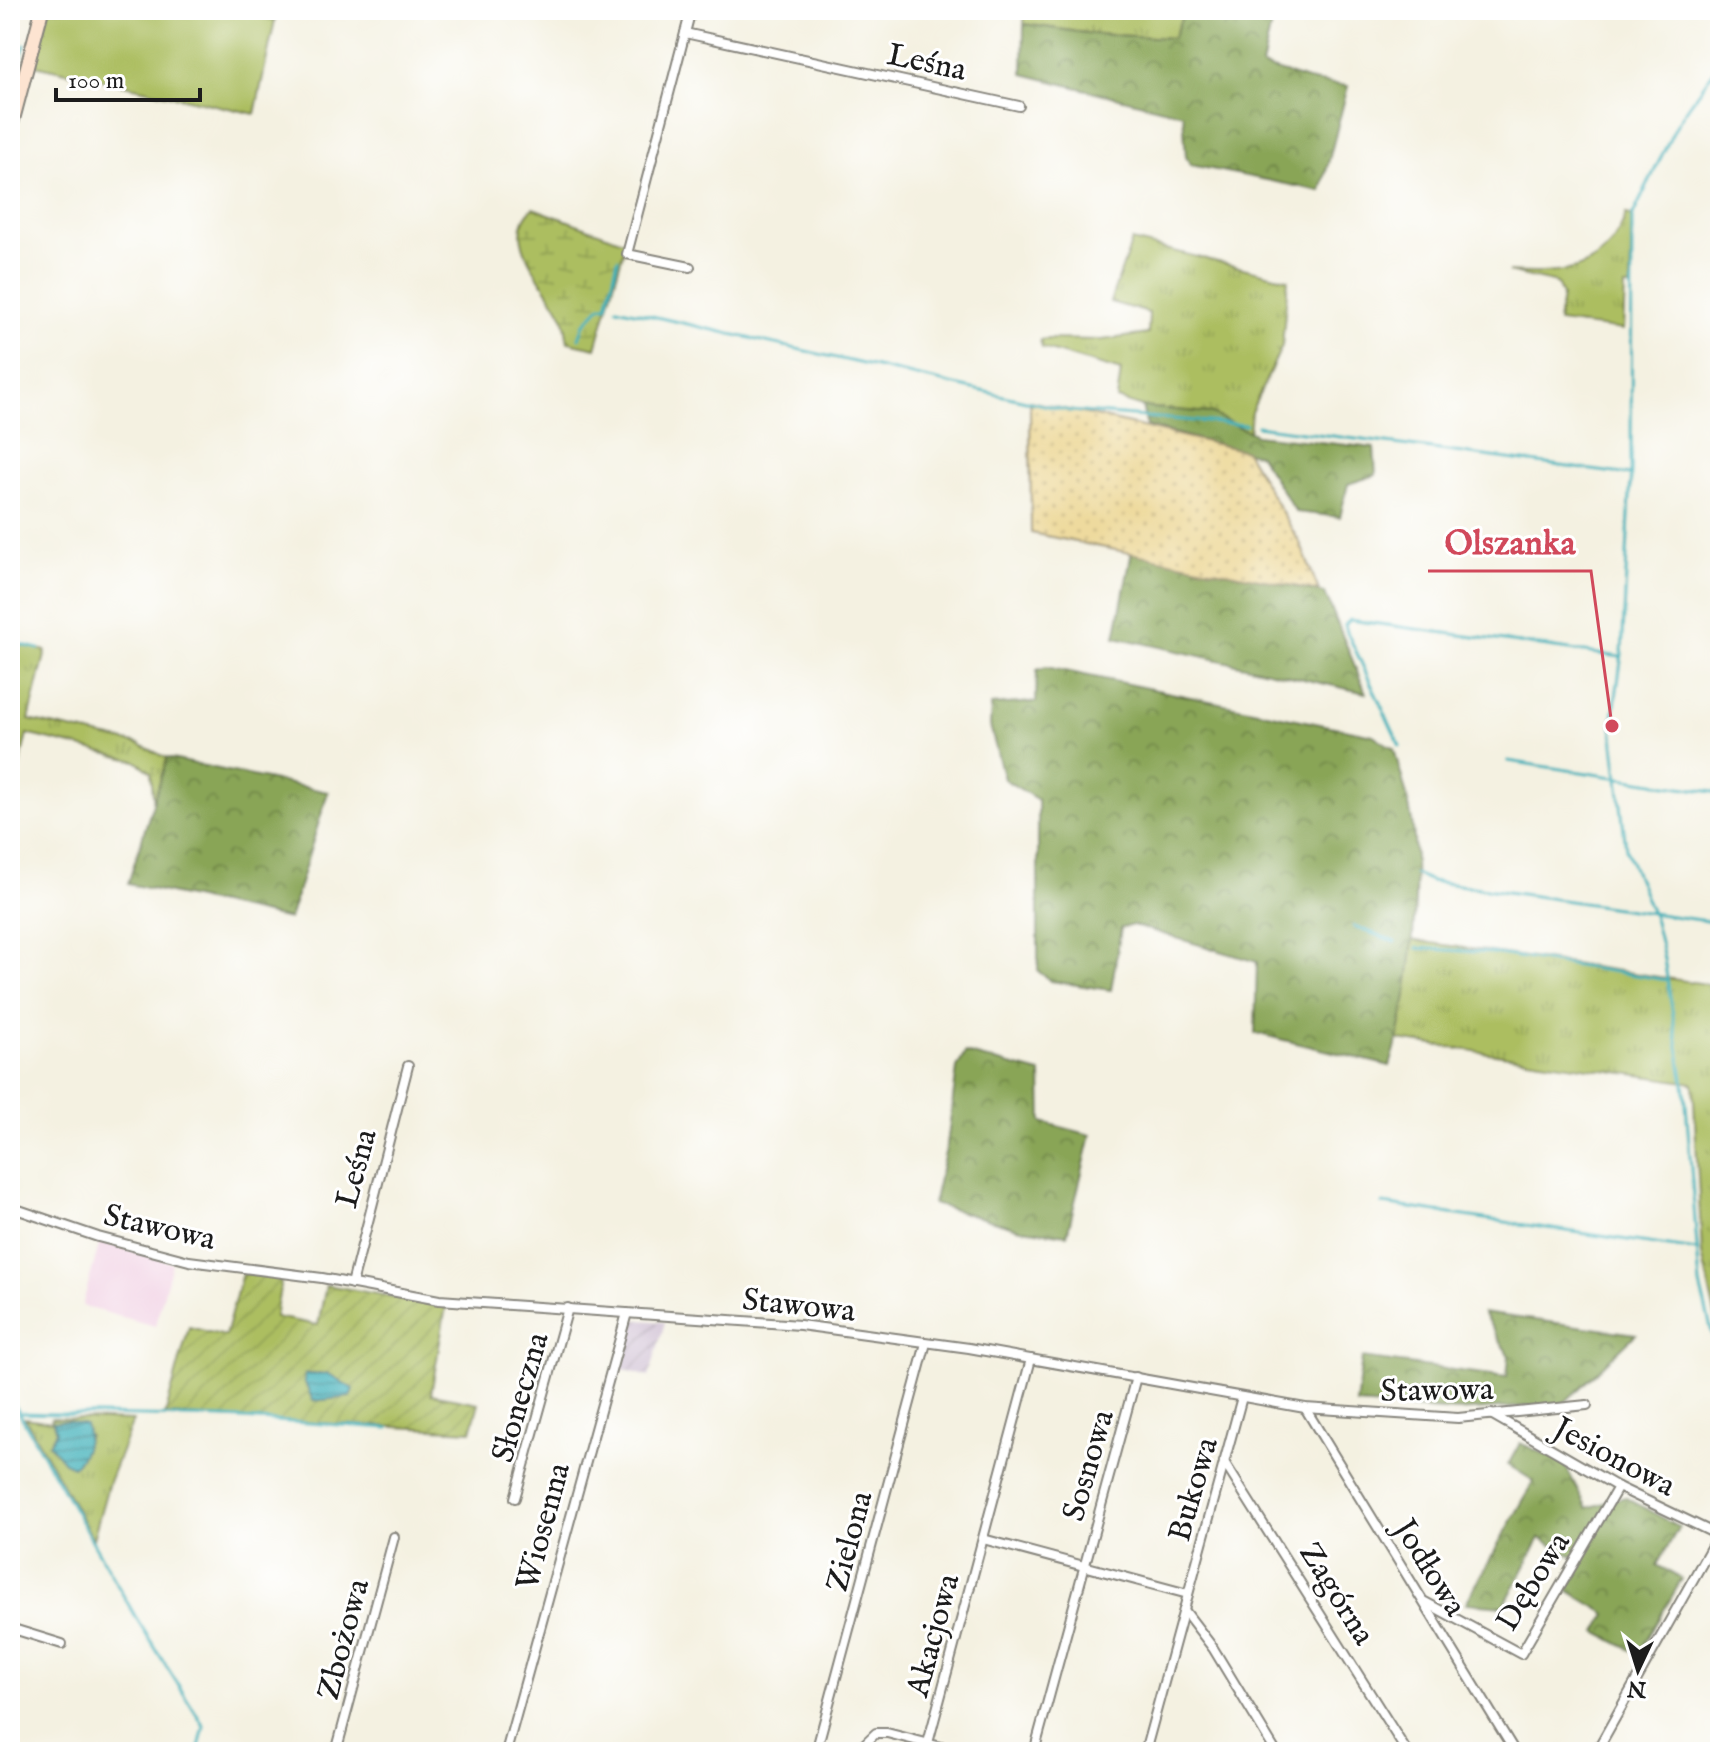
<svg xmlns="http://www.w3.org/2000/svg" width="1730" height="1762" viewBox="0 0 1730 1762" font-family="'IM FELL English',serif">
  <defs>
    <pattern id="industrial-furrows" width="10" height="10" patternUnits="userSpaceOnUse" patternTransform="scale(2)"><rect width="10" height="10" fill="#cebed1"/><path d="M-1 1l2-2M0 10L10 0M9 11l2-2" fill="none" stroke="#b0a3b3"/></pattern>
    <pattern id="grass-tufts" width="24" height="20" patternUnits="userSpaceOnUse" patternTransform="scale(2)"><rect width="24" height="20" fill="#acbe61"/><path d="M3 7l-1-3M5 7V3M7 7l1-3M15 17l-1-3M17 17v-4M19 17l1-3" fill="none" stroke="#93a354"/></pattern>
    <pattern id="forest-crowns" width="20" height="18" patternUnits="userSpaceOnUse" patternTransform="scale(2)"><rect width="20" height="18" fill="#89a557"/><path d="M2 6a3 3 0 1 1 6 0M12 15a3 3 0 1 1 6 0" fill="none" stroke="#6f8647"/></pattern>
    <pattern id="wetland-marsh" width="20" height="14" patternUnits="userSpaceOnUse" patternTransform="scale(2)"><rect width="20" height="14" fill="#acbe61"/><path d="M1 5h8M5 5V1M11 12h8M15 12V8" fill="none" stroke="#93a354"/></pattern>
    <pattern id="sand-dots" width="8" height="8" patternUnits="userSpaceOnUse" patternTransform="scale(2)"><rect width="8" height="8" fill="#eeda9e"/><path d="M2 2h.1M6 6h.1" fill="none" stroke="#ccba88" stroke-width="1.8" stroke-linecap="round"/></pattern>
    <pattern id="garden-furrows" width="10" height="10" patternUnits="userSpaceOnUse" patternTransform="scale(2)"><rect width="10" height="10" fill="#acbe61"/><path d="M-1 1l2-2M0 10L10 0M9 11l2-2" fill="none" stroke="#93a354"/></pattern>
    <pattern id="water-rules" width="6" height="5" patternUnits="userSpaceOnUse" patternTransform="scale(2)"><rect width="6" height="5" fill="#40b0b9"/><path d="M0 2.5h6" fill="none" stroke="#358e96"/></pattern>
  </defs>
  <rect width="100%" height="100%" fill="#fff"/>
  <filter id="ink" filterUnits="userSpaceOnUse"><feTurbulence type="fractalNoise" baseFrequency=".0125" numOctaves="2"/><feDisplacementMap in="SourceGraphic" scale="16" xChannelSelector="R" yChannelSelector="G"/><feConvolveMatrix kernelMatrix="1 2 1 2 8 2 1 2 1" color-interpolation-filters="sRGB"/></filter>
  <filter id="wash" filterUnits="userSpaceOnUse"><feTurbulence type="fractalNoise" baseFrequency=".006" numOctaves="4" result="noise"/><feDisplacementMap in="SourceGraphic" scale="32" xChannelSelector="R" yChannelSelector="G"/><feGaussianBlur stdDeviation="1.8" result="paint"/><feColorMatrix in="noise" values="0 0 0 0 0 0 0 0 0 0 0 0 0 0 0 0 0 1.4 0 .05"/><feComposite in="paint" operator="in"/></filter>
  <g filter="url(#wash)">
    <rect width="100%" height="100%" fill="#f4f1e1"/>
    <polygon fill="#f1d0e3" points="100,1242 172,1263 155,1326 82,1306"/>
    <polygon fill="url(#industrial-furrows)" points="628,1319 665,1322 649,1377 616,1367"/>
    <g fill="url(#grass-tufts)" stroke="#646d3e" stroke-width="2" fill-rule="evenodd">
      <polygon points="1025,10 1185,10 1174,38 1093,34 1024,24"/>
      <path d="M1626 214 1632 217 1630 287H1625L1623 330 1558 322 1562 296 1557 283 1508 272C1562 275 1607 274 1626 214Z"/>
      <polygon points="1132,241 1288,279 1282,346 1251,412 1249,433 1210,413 1142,407 1117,399 1121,371 1042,348 1040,340 1046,339 1102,340 1148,334 1149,313 1110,302"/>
      <polygon points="10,642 46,651 29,720 139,744 167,758 154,806 151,772 136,761 27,734 10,806"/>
      <polygon points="1411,940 1720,986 1720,1338 1702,1254 1693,1083 1398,1040"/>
      <path d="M25 1418 52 1422 51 1418 133 1421 109 1482 93 1539ZM53 1423 89 1435 83 1445 49 1444 56 1432Z"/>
    </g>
    <g fill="url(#forest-crowns)" stroke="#52603a" stroke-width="2">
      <polygon points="1185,10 1274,10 1262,66 1311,81 1348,86 1321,191 1191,165 1186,157 1183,114 1023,74 1024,24 1093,34 1173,38"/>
      <polygon points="1142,407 1210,413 1256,435 1374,448 1376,475 1348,484 1340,517 1296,512 1259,455 1147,426"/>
      <polygon points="1132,551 1325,593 1366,693 1115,637"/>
      <path d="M1046 667 1373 735 1394 749C1402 778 1412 809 1414 839 1419 905 1410 1003 1390 1066L1255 1033 1257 962 1133 925 1121 928 1111 990 1051 981 1038 971V800L1004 779 990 726 991 705 1036 702 1037 670Z"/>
      <polygon points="167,758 328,792 289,919 128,884"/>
      <polygon points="965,1053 1041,1073 1042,1122 1091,1135 1067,1235 1021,1229 933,1204 947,1144 957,1068"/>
      <polygon points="1483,1313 1636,1334 1563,1404 1457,1411 1356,1404 1362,1358 1507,1377 1509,1356"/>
      <polygon points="1520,1443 1564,1463 1587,1508 1625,1497 1679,1527 1657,1565 1682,1579 1638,1654 1597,1632 1607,1614 1567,1590 1584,1563 1540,1538 1504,1606 1466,1603 1534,1481 1508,1465"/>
    </g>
    <path fill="url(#wetland-marsh)" stroke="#646d3e" stroke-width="2" d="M533 208 626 242 596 348 568 342C566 334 566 324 563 317 550 287 498 239 533 208Z"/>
    <polygon fill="url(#sand-dots)" stroke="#857b5d" stroke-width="2" points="1030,401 1246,451 1300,543 1319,591 1031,533"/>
    <polygon fill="url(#garden-furrows)" stroke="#646d3e" stroke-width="2" points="242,1273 282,1277 275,1317 318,1325 326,1285 446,1306 431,1394 479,1403 471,1431 165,1415 189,1327 225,1336"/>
    <polygon fill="#acbe61" stroke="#646d3e" stroke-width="2" points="49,10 230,10 275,20 255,114 35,65"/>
    <g fill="url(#water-rules)" stroke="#2e666a" stroke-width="2">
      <polygon points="305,1374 329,1374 353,1389 350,1397 313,1401 304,1381"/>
      <path d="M68 1421 85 1425C90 1439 85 1456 73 1466L64 1462 49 1444 56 1432 53 1422Z"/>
    </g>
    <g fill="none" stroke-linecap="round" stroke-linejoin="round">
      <g stroke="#40b0b9" stroke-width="3">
        <polyline points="1720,62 1678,122 1632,217 1631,475 1622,654 1612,726 1626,849 1655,921 1664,959 1685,1091 1700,1285 1720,1365"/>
        <polyline points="18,64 25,45"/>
        <polyline points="10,94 14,78"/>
        <polyline points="607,306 618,259"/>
        <polyline points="617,308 1070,411 1246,425"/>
        <polyline points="579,338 584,324 601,306 606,306"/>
        <polyline points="1257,426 1630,475"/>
        <polyline points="10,642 39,649"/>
        <polyline points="1400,746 1347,632 1345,625 1350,620 1621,657"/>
        <polyline points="1508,761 1720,793"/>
        <polyline points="1415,874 1431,881 1720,923"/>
        <polyline points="1354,926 1395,942"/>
        <polyline points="1417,948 1492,953 1667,980"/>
        <polyline points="1383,1204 1696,1250"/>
        <polyline points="10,1397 135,1616 204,1726 198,1752"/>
        <polyline points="22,1413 225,1418 389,1428"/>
      </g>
    </g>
  </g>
  <g filter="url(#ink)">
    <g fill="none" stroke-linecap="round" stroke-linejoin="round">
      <defs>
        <g id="street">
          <polyline points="685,33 1019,106"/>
          <polyline points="690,267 627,254 691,10"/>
          <polyline points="10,1207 98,1237 189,1261 322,1278 439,1300 800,1325 969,1348 1305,1408 1458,1418 1587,1405"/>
          <polyline points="352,1284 408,1066"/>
          <polyline points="1305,1408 1515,1752"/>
          <polyline points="1491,1414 1618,1487 1720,1536"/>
          <polyline points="1224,1462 1407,1752"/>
          <polyline points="515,1498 568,1308"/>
          <polyline points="983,1539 1188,1594"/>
          <polyline points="1425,1602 1521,1654 1618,1487"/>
          <polyline points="1184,1610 1213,1648 1276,1752"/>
          <polyline points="10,1628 62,1644"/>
          <polyline points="928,1743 1031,1359"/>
          <polyline points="336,1752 394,1537"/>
          <polyline points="506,1752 627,1313"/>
          <polyline points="816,1752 926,1343"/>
          <polyline points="856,1752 876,1733 887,1733 961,1752"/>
          <polyline points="1034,1752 1136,1377"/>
          <polyline points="1145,1752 1242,1397"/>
          <polyline points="1596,1752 1718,1535"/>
        </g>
        <polyline id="secondary" points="10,131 42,10"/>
      </defs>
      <use href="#street" stroke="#88867e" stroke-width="12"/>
      <use href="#secondary" stroke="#88867e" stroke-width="16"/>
      <use href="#street" stroke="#fff" stroke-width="8"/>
      <use href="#secondary" stroke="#fde4d1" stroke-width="12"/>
    </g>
  </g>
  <g text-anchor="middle" stroke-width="6" stroke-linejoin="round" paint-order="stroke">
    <g font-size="32" fill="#1c1c1c" stroke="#fff">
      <text transform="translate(927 61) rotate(12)" y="11">Leśna</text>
      <text transform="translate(355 1168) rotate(-75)" y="11">Leśna</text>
      <text transform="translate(160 1226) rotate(13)" y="11">Stawowa</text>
      <text transform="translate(799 1304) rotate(6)" y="11">Stawowa</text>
      <text transform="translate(1437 1389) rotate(-1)" y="11">Stawowa</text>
      <text transform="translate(519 1397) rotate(-74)" y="11">Słoneczna</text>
      <text transform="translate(1615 1456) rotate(28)" y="11">Jesionowa</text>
      <text transform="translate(1087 1465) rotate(-74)" y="11">Sosnowa</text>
      <text transform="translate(1192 1489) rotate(-74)" y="11">Bukowa</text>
      <text transform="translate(542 1526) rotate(-75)" y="11">Wiosenna</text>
      <text transform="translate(848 1541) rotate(-75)" y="11">Zielona</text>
      <text transform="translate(1431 1567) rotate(58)" y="11">Jodłowa</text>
      <text transform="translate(1532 1581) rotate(-58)" y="11">Dębowa</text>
      <text transform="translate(1338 1593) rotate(58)" y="11">Zagórna</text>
      <text transform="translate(932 1635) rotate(-75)" y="11">Akacjowa</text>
      <text transform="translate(342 1639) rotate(-75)" y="11">Zbożowa</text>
    </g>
  </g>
  <path fill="none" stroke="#d1495b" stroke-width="3" d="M1612 726L1591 571H1428"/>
  <circle fill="#d1495b" stroke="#fff" stroke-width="3" cx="1612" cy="726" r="8"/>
  <g font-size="34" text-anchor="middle" font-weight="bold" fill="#d1495b" stroke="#fff" stroke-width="6" stroke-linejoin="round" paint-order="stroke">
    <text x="1510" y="554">Olszanka</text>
  </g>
  <rect width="1730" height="1762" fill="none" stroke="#fff" stroke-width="40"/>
  <g transform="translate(1638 1670) rotate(184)" stroke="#ffffff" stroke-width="6" paint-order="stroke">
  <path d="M0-6L14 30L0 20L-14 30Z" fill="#1c1c1c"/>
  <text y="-12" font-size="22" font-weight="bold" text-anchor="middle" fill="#1c1c1c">N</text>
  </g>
  <path d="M56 88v12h144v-12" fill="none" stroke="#1c1c1c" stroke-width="4"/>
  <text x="68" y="88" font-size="24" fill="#1c1c1c" stroke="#ffffff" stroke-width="6" paint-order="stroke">100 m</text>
</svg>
